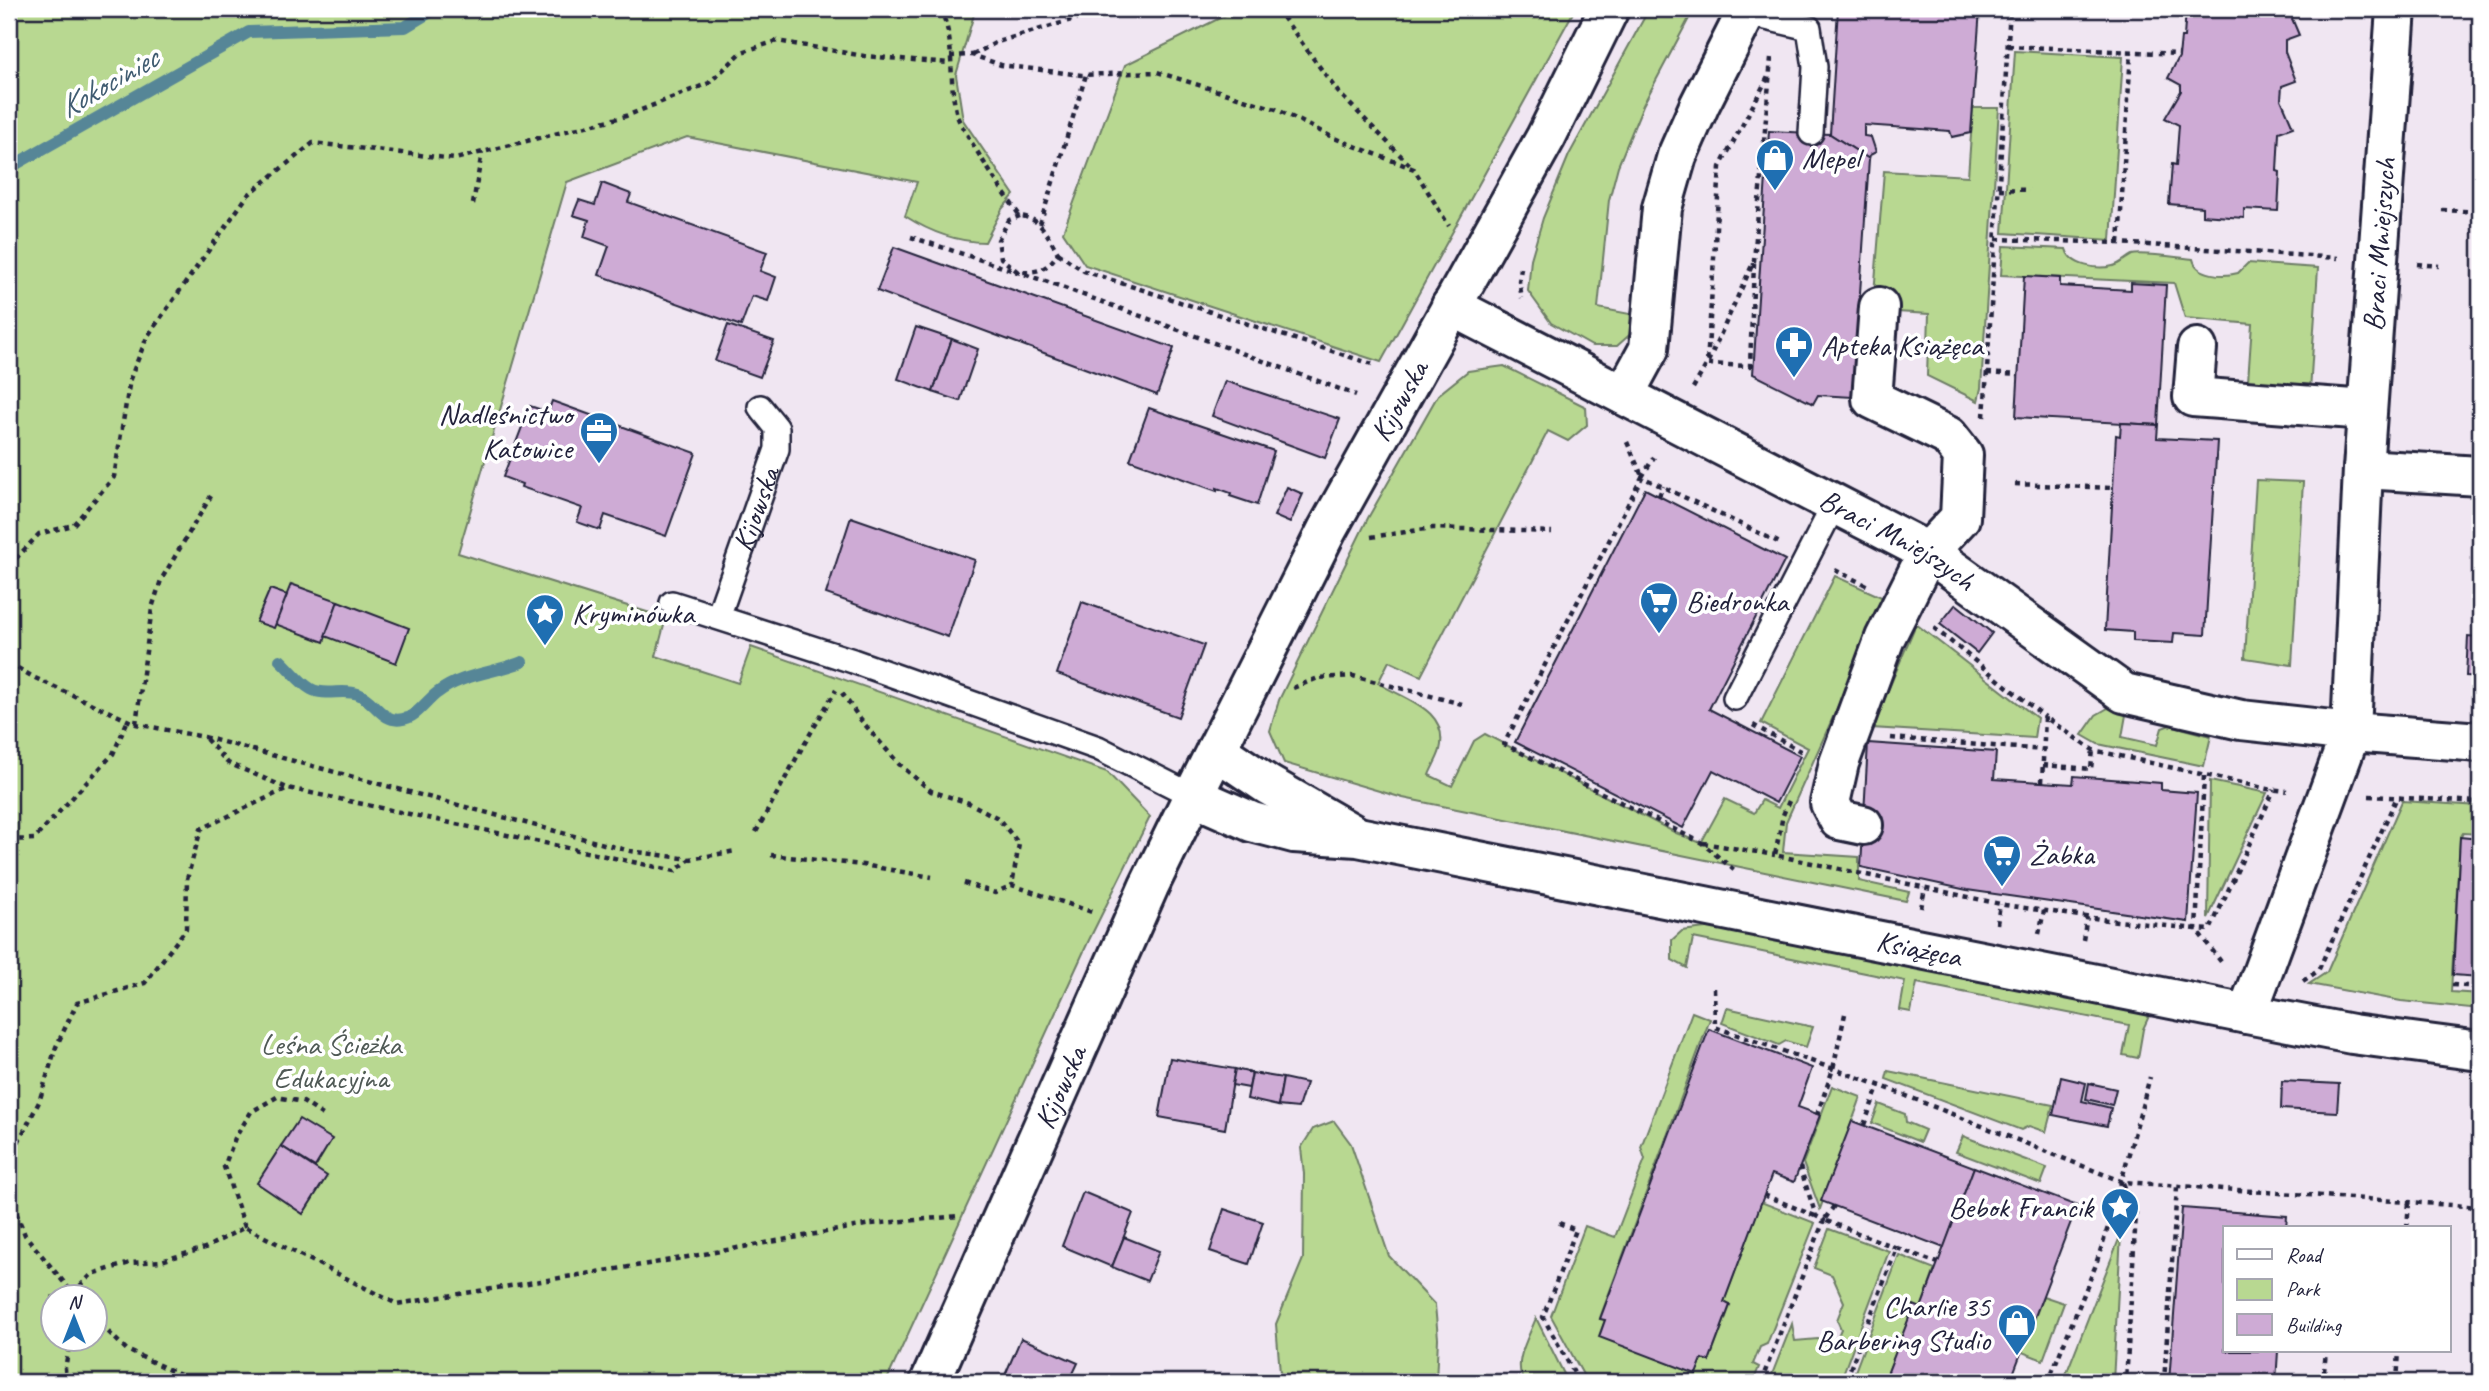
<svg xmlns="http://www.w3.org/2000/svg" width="2489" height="1391" viewBox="0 0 2489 1391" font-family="Caveat,sans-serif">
  <rect width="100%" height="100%" fill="#f0e6f2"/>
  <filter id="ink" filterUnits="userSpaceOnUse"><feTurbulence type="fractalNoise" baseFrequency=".0143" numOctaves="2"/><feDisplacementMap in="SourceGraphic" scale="14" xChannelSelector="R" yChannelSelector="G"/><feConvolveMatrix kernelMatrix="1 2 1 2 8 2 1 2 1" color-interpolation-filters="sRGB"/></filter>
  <g filter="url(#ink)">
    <g fill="#b8d891" stroke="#6d7d66" stroke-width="2" fill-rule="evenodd">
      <path d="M9 9H1013L1009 11H975L956 75 963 120 1014 195 1002 209 985 242C956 242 930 232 905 216L917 182 687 137 567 182 458 553 666 618 656 656 738 683 751 647 1107 772 1150 817 1089 940 886 1382H9ZM52 1296H94V1338H52Z"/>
      <polygon points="1238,9 1575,9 1381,362 1085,265 1063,232 1125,65"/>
      <polygon points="1649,9 1694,9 1643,105 1618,166 1609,200 1598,308 1630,314 1634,331 1617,346 1592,346 1551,323 1528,291 1531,259 1543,218 1569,155"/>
      <polygon points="2015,51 2123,57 2111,240 2003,233"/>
      <polygon points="1973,108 1999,108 1981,388 1978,401 1927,376 1929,314 1897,312 1874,294 1884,171 1968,176"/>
      <path d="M2003 246 2066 249C2070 266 2098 270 2113 266 2120 264 2126 258 2132 255 2141 252 2181 258 2193 259 2197 276 2224 277 2238 273L2248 263 2318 268 2310 391 2214 381 2218 379 2248 381 2252 324 2185 318 2174 283 2001 275Z"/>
      <path d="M1504 366 1586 407 1587 425 1568 441 1548 431 1421 676 1389 661 1378 683C1403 699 1450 709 1440 750 1438 758 1432 767 1429 775L1452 786 1474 741 1485 734 1676 833 1701 843 1725 799 1754 813 1762 800 1778 808 1808 748 1761 723 1835 576 1886 599 1786 822 1783 852 1859 857V881L1909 892 1906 901 1403 798 1284 763 1270 731 1279 700 1368 518 1438 395 1468 371Z"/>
      <polygon points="2256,480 2303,482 2292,665 2245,658"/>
      <polygon points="1916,624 2037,718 2034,738 1872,728"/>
      <polygon points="2108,708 2126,715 2122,737 2157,745 2162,728 2170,725 2211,736 2204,766 2098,744 2082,735 2096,715"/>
      <polygon points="2210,781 2267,793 2208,918"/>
      <polygon points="2402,801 2480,806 2480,834 2463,833 2460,838 2451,992 2480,994 2480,1009 2401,1001 2309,984 2327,972"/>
      <polygon points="1713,927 2150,1014 2143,1029 2138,1058 2123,1055 2129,1025 1917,983 1911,1012 1900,1010 1905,981 1693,938 1687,968 1672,960 1672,940 1682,931"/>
      <polygon points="1727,1008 1813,1027 1806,1047 1786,1041 1779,1045 1722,1023"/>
      <polygon points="1692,1012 1710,1019 1600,1318 1605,1320 1599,1336 1696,1373 1702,1359 1709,1361 1730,1306 1724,1302 1761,1202 1815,1223 1767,1344 1760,1347 1753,1364 1759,1367 1753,1382 1587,1382 1551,1316 1585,1226 1615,1237 1645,1159 1641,1147"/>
      <polygon points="1888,1071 2053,1105 2046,1132 2029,1126 2021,1130 1886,1079"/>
      <polygon points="1832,1086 1861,1097 1820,1209 1803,1163"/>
      <polygon points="1879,1104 1905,1114 1906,1122 1925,1130 1920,1142 1872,1123"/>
      <polygon points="1334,1121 1351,1144 1389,1256 1435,1305 1438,1338 1436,1382 1291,1382 1280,1373 1276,1324 1303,1259 1304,1174 1301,1148 1313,1129"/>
      <polygon points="1963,1136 2047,1168 2041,1184 1956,1152"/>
      <polygon points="1829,1229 1889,1251 1840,1382 1769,1382 1792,1324 1795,1341 1818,1339 1834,1345 1841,1329 1837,1320 1844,1302 1832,1275 1814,1268"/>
      <polygon points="2121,1234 2113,1382 2063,1382"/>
      <polygon points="1899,1255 1935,1269 1921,1308 1914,1306 1884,1382 1851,1382"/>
      <polygon points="2043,1296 2064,1303 2043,1360 2022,1352"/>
      <path d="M1536 1318 1568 1382H1525C1511 1364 1529 1337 1536 1318Z"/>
    </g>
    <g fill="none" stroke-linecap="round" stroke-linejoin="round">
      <g stroke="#568697" stroke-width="12">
        <polyline points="9,168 249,32 405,27 435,9"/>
        <path d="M280 660C290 669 300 683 311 689 325 697 343 688 358 694 375 700 382 724 403 719 417 717 426 701 437 693 461 674 494 673 522 662"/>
        <polyline points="24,1382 25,1381"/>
      </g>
    </g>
    <g fill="#ceabd5" stroke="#22223b" stroke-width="2">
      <polygon points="1838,9 1980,9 1971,133 1952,137 1950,131 1864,125 1864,136 1871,137 1876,152 1870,155 1869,159 1830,134"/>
      <polygon points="2186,9 2288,9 2299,35 2285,40 2285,52 2296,81 2282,86 2281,99 2293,127 2279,132 2277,171 2280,172 2278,211 2244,209 2244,218 2202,215 2202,207 2169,204 2172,164 2176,165 2179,125 2165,118 2181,91 2181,85 2168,78 2179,57 2181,37 2184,37"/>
      <polygon points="1769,131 1830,134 1869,159 1853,397 1818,395 1813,404 1753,374"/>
      <polygon points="602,183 631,194 628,202 767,252 760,271 776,277 768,301 752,296 741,326 599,275 609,246 584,237 589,220 573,215 579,200 595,205"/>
      <polygon points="894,247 1174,348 1157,395 877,291"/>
      <polygon points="2024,276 2060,278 2060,286 2131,290 2131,283 2166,285 2158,425 2016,417"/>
      <polygon points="728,325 774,341 760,377 715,361"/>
      <polygon points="916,327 952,339 933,392 898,379"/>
      <polygon points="952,339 978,349 960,401 933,392"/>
      <polygon points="1225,381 1340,419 1325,458 1212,416"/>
      <polygon points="552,401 696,453 666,536 605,515 600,530 577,522 582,508 521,487 522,484 503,477 530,406 548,412"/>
      <polygon points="1149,408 1274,451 1257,505 1230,496 1231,493 1217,488 1217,491 1130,460"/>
      <polygon points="2121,423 2158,425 2157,438 2217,441 2205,635 2174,633 2173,643 2133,641 2133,632 2105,630 2116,435 2120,436"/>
      <polygon points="1287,487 1303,494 1290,523 1274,516"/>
      <polygon points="1645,489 1785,560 1709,709 1800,756 1776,803 1713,770 1683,828 1515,742"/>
      <polygon points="851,517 975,560 948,637 826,594"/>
      <polygon points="291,584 338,601 324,642 275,624"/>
      <polygon points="270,589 287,595 274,628 256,622"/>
      <polygon points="2480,596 2480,677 2466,676 2468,637 2478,638"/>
      <polygon points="338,601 409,628 396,663 325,636"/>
      <polygon points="1082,602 1204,645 1178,717 1057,674"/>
      <polygon points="1956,604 1992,633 1977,653 1940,624"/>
      <polygon points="1868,743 1996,752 1994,779 2073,784 2074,776 2161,783 2161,790 2197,793 2188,922 1967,890 1861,867"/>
      <polygon points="2460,837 2480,839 2480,977 2453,975"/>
      <polygon points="1709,1029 1812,1068 1798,1107 1820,1115 1794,1182 1772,1174 1724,1302 1730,1305 1709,1361 1702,1359 1696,1374 1599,1337 1605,1320 1600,1319"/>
      <polygon points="1170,1058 1235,1069 1225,1129 1159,1117"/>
      <polygon points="1235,1069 1252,1073 1249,1088 1232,1085"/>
      <polygon points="1252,1073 1283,1078 1278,1106 1247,1099"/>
      <polygon points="2061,1077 2086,1083 2082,1101 2111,1108 2107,1126 2053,1115"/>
      <polygon points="1283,1078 1306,1083 1298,1108 1278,1106"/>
      <polygon points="2282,1081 2339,1084 2337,1112 2281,1109"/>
      <polygon points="2089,1083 2116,1089 2112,1105 2086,1099"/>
      <polygon points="299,1119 332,1139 315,1167 281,1146"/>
      <polygon points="1852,1121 1974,1167 1944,1248 1821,1201"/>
      <polygon points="281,1146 327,1176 303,1214 257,1183"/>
      <polygon points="1974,1167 2077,1206 2010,1382 1884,1382 1914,1305 1921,1308"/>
      <polygon points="1083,1192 1133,1213 1112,1267 1062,1246"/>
      <polygon points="2182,1208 2287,1216 2286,1228 2225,1228 2225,1351 2278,1351 2276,1382 2169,1382"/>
      <polygon points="1224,1209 1263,1222 1249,1264 1210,1251"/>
      <polygon points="1124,1237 1159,1251 1147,1281 1112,1267"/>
      <polygon points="1021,1338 1078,1363 1069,1382 1002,1382"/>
    </g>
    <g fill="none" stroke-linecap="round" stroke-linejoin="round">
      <defs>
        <g id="service">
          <polyline points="1745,13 1809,28 1815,67 1811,133"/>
          <polyline points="672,603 853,661 1098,748 1193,796"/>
          <path id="s1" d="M718 617 777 449V428L760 407"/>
          <polyline points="1735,698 1835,503"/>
        </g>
        <g id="minor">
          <path id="s2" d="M1451 306 1928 552 2124 693 2241 720 2351 732 2480 742"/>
          <polyline points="2197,348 2193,397 2367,410"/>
          <polyline points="1624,395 1649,349 1662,208 1677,156 1700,104 1748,9"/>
          <polyline points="2363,469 2480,476"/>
          <polyline points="1216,750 1268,785 1353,834"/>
          <path id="s3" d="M1193 796 1252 822 1294 833 1358 837 2247 1014 2352 1034 2480 1051"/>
          <polyline points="1863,825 1839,820 1830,803 1839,763 1885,638 1928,552 1960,518 1963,455 1948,436 1872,399 1879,307"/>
          <path id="s4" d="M2247 1014 2351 732 2363 469 2396 9"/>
        </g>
        <g id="tertiary">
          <path id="s5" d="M930 1382 1149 886 1193 796 1327 530 1546 137 1609 9"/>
        </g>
      </defs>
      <use href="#service" stroke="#22223b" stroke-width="28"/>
      <use href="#minor" stroke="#22223b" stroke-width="44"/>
      <use href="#tertiary" stroke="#22223b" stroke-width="44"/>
      <g stroke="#22223b" stroke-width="4.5" stroke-dasharray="5 5" stroke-linecap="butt">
        <path d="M940 9C957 42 947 78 957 115 959 123 965 131 969 138 985 165 1002 190 1020 216 1041 218 1048 236 1058 253 1046 271 1039 272 1018 272L1001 258 998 240 1009 220 1020 216"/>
        <polyline points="1277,9 1338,92 1411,166"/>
        <polyline points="2008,46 2179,54"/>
        <polyline points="973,55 997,42 1109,9"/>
        <polyline points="950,56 972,55 1001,65 1081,75 1157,72 1276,109 1334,138 1414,169 1449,226"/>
        <polyline points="1999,189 2029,190"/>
        <polyline points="473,204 482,152"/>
        <polyline points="2442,210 2480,212"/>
        <polyline points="1040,224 1086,75"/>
        <polyline points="911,237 1048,282 1356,395"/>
        <polyline points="1996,239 2119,243 2338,258"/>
        <polyline points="2119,243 2131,52"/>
        <polyline points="1058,253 1084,271 1372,364"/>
        <polyline points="1754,263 1750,366 1707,364 1720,167 1768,77"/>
        <polyline points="2417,264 2439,266"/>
        <polyline points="1521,268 1519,281 1522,298"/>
        <polyline points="1987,373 2018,375"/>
        <polyline points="1693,388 1707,364 1754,261 1771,58"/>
        <polyline points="1984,417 2010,9"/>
        <polyline points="1627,442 1642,476"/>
        <polyline points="1642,477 1654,457"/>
        <polyline points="2015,484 2113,488"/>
        <polyline points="1659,496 1663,486"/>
        <polyline points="1371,537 1433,528 1552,532"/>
        <polyline points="9,566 39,534 73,525 114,477 130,379 147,337 248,195 313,143 455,159 626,116 709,83 742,52 777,41 864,56 950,63"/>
        <polyline points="1835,570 1868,586"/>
        <polyline points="1934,628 2045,717"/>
        <polyline points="9,663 35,678 136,724 204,737 630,851 690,859 736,851"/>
        <polyline points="1293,688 1318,678 1353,676 1462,704"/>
        <polyline points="842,693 860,719 899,764 931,791 969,803 998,818 1019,844 1012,885"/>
        <polyline points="136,724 152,608 161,580 211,496"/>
        <polyline points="1753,725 1802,752"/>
        <polyline points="1891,738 2044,750"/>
        <polyline points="206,739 228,763 287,788"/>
        <polyline points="2043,765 2091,769 2093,750"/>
        <polyline points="2204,776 2196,929 2210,930 2274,790"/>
        <polyline points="2042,782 2045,717 2093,750 2268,789 2287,791"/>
        <polyline points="2369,796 2480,802"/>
        <polyline points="1789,801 1783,815 1775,855 2005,905 2107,920 2196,929 2222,963"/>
        <polyline points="756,832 803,746 836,690"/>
        <polyline points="9,840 34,839 113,754 128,720"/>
        <polyline points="1703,843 1775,855"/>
        <polyline points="771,855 863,865 932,877"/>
        <polyline points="1734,870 1702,843 1504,744 1642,477 1780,543"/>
        <polyline points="964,883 995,893 1012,885 1092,912"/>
        <polyline points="1921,908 1925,888"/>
        <polyline points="1997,924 2000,904"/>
        <polyline points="2039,934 2044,911"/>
        <polyline points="2083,940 2087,917"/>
        <polyline points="2303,981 2318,971 2397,797"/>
        <polyline points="2452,985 2480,987"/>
        <polyline points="1714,988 1715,1027 1879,1085 2123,1182 2480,1207"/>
        <polyline points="1817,1115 1833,1069 1845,1014"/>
        <polyline points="1864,1125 1879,1085"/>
        <polyline points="9,1160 39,1102 56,1047 77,1003 145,983 186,929 187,879 201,829 288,788 675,871 690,859"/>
        <polyline points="2123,1183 2136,1213 2126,1382"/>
        <polyline points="9,1194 25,1235 75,1296"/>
        <polyline points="1764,1195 1815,1216"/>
        <polyline points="1834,1206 1824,1220 1897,1248 1845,1382"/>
        <polyline points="1559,1223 1576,1230 1543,1317 1579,1382"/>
        <polyline points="245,1227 224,1167 235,1138 251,1112 277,1097 303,1102 326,1117"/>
        <polyline points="2407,1228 2409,1202"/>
        <polyline points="1897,1248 1938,1263"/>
        <polyline points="73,1293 92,1274 130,1263 161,1261 205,1248 245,1227 397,1304 654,1263 871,1224 960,1216"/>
        <polyline points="94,1318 127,1350 195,1382"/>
        <polyline points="66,1382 65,1368 71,1338"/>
        <polyline points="1761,1382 1824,1220 1816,1216 1800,1167"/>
        <polyline points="2048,1382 2095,1267 2112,1215 2150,1077"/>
        <polyline points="2164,1382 2177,1187"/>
        <polyline points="2323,1382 2326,1351"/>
        <polyline points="2397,1382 2399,1351"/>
      </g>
      <use href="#service" stroke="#fff" stroke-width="23"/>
      <use href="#minor" stroke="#fff" stroke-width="38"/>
      <use href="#tertiary" stroke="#fff" stroke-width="38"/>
    </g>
  </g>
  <defs>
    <symbol id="shop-pin" viewBox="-11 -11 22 30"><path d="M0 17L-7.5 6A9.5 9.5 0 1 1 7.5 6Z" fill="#1f6fb2" stroke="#fff"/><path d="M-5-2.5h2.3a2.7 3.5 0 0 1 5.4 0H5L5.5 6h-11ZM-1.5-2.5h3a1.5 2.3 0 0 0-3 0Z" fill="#fff"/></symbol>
    <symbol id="pharmacy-pin" viewBox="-11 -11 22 30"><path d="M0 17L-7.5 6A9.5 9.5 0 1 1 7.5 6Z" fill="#1f6fb2" stroke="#fff"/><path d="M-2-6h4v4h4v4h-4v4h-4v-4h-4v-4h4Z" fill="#fff"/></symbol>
    <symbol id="office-pin" viewBox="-11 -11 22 30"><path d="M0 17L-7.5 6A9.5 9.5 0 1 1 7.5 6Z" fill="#1f6fb2" stroke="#fff"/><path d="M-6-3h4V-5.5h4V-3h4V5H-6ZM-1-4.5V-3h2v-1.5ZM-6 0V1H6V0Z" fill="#fff"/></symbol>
    <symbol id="supermarket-pin" viewBox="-11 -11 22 30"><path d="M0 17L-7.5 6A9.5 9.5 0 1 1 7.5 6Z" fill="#1f6fb2" stroke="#fff"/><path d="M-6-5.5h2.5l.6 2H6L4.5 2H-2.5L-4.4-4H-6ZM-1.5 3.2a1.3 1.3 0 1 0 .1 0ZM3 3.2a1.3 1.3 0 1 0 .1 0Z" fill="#fff"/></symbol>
    <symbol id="sight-pin" viewBox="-11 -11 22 30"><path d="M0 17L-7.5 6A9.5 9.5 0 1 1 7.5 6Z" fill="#1f6fb2" stroke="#fff"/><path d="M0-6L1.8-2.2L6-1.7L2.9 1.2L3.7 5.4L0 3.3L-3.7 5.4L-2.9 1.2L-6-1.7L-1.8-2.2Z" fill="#fff"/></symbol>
  </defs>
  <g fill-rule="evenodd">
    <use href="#shop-pin" x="1753" y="136" width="44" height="60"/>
    <use href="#pharmacy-pin" x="1772" y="323" width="44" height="60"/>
    <use href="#office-pin" x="577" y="409" width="44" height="60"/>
    <use href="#supermarket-pin" x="1637" y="579" width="44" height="60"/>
    <use href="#sight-pin" x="523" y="591" width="44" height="60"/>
    <use href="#supermarket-pin" x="1980" y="832" width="44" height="60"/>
    <use href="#sight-pin" x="2098" y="1185" width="44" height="60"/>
    <use href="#shop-pin" x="1995" y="1301" width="44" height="60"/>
  </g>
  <g text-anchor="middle" stroke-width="7" stroke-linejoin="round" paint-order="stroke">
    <g font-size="30" fill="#22223b" stroke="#fff" text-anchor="start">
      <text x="1802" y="168">Mepel</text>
      <text x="1821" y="355">Apteka Książęca</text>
      <text x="572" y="424" text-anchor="end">Nadleśnictwo<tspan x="572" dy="34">Katowice</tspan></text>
      <text x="1686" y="611">Biedronka</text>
      <text x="572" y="623">Kryminówka</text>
      <text x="2029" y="864">Żabka</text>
      <text x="2093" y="1217" text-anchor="end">Bebok Francik</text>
      <text x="1990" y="1316" text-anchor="end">Charlie 35<tspan x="1990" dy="34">Barbering Studio</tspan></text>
    </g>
    <g font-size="30" fill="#22223b" stroke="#fff">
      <text dy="10" stroke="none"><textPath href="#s4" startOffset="789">Braci Mniejszych</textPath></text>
      <text dy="10" stroke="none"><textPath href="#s5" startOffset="1088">Kijowska</textPath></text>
      <text dy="10" stroke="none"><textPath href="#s1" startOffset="114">Kijowska</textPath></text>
      <text dy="10" stroke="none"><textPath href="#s2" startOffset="504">Braci Mniejszych</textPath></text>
      <text dy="10" stroke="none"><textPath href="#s3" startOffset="744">Książęca</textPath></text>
      <text dy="10" stroke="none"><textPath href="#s5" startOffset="322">Kijowska</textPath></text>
    </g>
    <g font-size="30" fill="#4f5955" stroke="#fff">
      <text x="331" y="1054">Leśna Ścieżka<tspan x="331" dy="34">Edukacyjna</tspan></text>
    </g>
    <g font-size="32" font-style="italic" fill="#405c71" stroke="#fff">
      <text transform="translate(108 82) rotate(-30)" y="11">Kokociniec</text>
    </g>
  </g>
  <rect width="2489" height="1391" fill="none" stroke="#fff" stroke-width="35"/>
  <rect x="18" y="18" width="2454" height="1356" fill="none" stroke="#22223b" stroke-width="2.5" filter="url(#ink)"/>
  <rect x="2223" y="1226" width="228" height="126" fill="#ffffff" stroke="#a7a7b1" stroke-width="2"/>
  <rect x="2237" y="1249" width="35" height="10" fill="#ffffff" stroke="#a7a7b1" stroke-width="2"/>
  <text x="2286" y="1262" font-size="21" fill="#22223b">Road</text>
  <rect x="2237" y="1279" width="35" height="21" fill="#b8d891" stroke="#a7a7b1" stroke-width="2"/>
  <text x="2286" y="1296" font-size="21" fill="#22223b">Park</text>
  <rect x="2237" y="1314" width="35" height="21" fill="#ceabd5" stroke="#a7a7b1" stroke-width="2"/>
  <text x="2286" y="1332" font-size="21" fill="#22223b">Building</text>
  <g transform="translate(74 1318)"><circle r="33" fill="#ffffff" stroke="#a7a7b1" stroke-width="2"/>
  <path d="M0-5L12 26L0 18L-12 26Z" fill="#1f6fb2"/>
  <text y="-10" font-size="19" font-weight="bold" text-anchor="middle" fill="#22223b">N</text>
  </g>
</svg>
